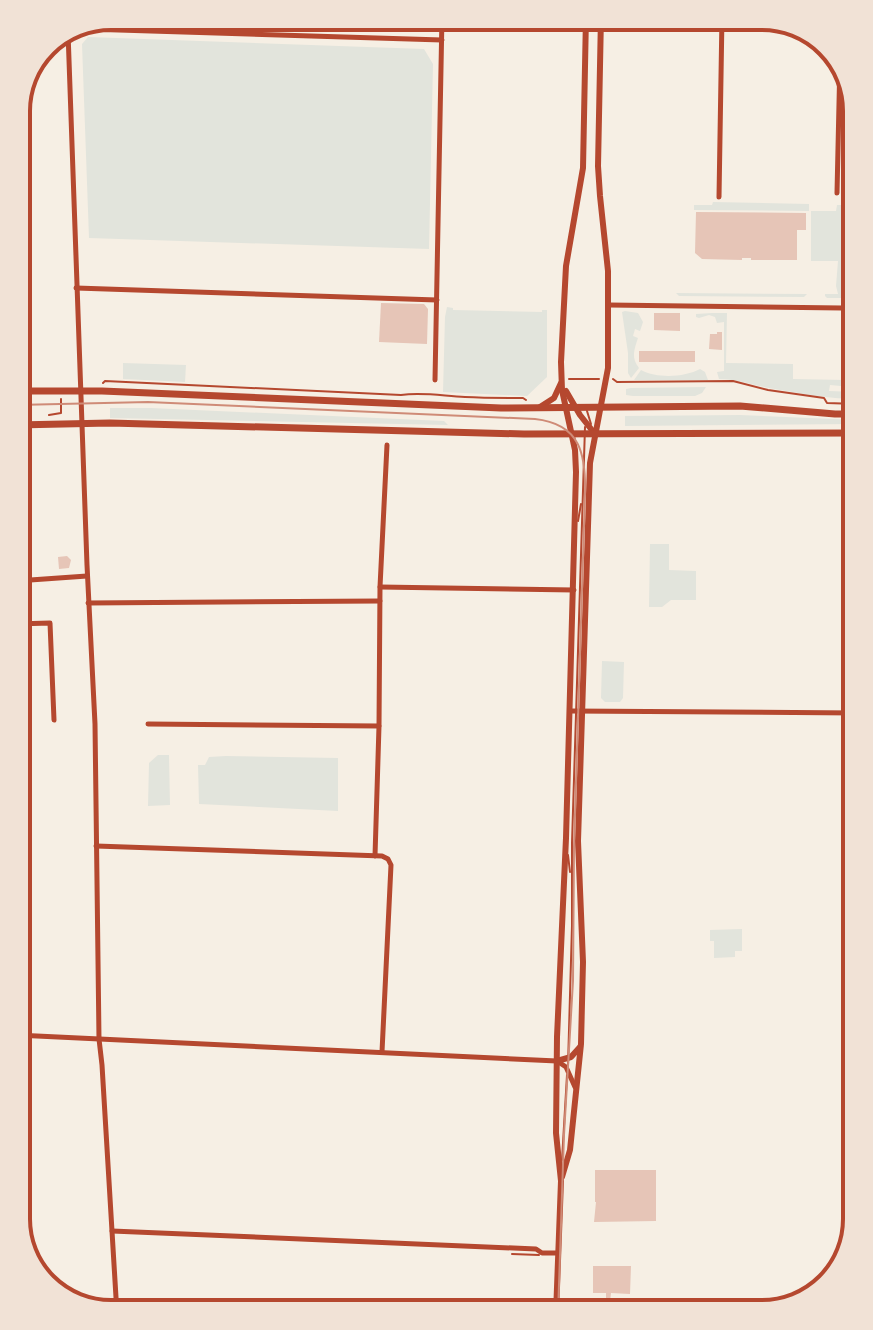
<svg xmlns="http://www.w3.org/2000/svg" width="873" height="1330" viewBox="0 0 873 1330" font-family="'Crimson Pro',serif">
  <rect width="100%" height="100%" fill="#f6efe4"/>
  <g fill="#e2e4dc">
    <polygon points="88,37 424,49 433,64 429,249 89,238 82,44"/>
    <polygon points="713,202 809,204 809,211 694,210 694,205 712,205"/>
    <polygon points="837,205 855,205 857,240 856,302 852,302 847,298 827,298 825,296 825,294 838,294 836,286 838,261 811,261 811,211 836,211"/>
    <polygon points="676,293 807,294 804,297 679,296"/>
    <polygon points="447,307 453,308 453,310 542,312 542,310 547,310 547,377 527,396 443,392 445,317"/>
    <path d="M625 311 638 313 643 322 640 331 635 329 633 336 638 338C634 350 631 358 639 368L631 378 628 373V353L622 312Z"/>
    <path d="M712 313H727L726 363 793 364V379L846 380 841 386 830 385 829 391 856 392 857 399C828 399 798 393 769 388 752 385 736 379 719 379L717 372 724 371V322L717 323 715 317 709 315 699 318 696 317V314Z"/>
    <polygon points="123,363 186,365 185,382 123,379"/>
    <path d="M700 369 705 372 708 380H634L641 370C658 379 685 377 700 369Z"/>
    <polygon points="706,387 702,393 695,396 633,396 626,395 626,389 631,388"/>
    <polygon points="110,408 151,408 444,421 448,425 110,418"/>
    <polygon points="740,415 857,420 857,424 625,426 625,416"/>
    <polygon points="650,544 669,544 669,570 696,571 696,600 671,600 662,607 649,607"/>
    <polygon points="602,661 624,662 623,698 620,702 605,702 601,698"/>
    <polygon points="158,755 169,755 170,805 148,806 149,763"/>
    <polygon points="226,756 338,758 338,811 199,804 198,765 205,765 209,757"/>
    <polygon points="742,929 742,951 735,951 735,957 714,958 714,941 710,941 710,930"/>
  </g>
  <g fill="#e6c5b7">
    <polygon points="696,212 806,213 806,230 797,230 797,260 751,260 751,258 742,258 742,260 702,259 695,253"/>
    <polygon points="381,303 424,304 428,309 427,344 379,342"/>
    <polygon points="654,313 680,313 680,331 654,330"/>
    <polygon points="717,332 722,332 722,350 709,349 710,334 717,334"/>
    <rect x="639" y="351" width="56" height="11"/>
    <polygon points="67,556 71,560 69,568 59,569 58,557"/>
    <polygon points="595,1170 656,1170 656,1221 594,1222 596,1202 595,1202"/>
    <polygon points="593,1266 631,1266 630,1294 611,1293 610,1302 606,1302 606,1293 593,1293"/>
  </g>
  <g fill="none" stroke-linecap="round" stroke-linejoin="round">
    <g stroke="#b5482f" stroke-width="2">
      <polyline points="569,379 599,379"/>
      <polyline points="613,379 617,382 733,381 768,390 824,398 827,403 857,404"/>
      <path d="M103 383 105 381 401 395C423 392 443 396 465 397 484 398 504 398 523 398L526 400"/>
      <polyline points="49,415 61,413 61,399"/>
    </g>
    <g stroke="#b5482f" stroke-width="2">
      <polyline points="587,411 591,424"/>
      <polyline points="578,521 581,504"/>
      <polyline points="568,855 570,872"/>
      <polyline points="568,1065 572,926 572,843 585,427"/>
      <polyline points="562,1160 567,1075"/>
      <polyline points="512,1254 539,1255"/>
    </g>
    <polyline stroke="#b5482f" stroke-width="4" points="842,1244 843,1268"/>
    <g stroke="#b5482f" stroke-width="5">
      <polyline points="71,31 86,29 442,40"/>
      <polyline points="68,32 87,565 95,724 99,1039 102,1065 117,1314"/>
      <polyline points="837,193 840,59"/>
      <polyline points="719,197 722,16"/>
      <polyline points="76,288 437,300"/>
      <polyline points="609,305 842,308 849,313 851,320 850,389"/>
      <polyline points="435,380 442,16"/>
      <polyline points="16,581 87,576"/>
      <polyline points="380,587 574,590"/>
      <polyline points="88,603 380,601"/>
      <polyline points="16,624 50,623 54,720"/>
      <polyline points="570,711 857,713"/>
      <polyline points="148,724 379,726"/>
      <polyline points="96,846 382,856 388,859 391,865 382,1052"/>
      <polyline points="375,856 379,726 380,587 387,445"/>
      <polyline points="16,1035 557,1061 566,1067 575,1087"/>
      <polyline points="112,1231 536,1249 542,1253 558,1253"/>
    </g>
    <g stroke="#b5482f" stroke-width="6">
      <polyline points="566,391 580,415 595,434"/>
      <polyline points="540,407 554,398 561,383"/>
      <polyline points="557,1061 571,1057 580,1047"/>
      <polyline points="562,1177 570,1150 581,1044 583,962 578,841 590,463 608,368 608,271 600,196 598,166 601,16"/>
      <polyline points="556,1314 561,1181 556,1133 557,1037 566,838 576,472 575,450 562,390 561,362 566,266 583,168 586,16"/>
    </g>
    <g stroke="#b5482f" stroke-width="7">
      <polyline points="16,391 102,391 501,408 740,406 835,414 857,414"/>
      <polyline points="16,425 110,423 524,434 857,433"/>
    </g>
    <path stroke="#cf8b77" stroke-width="2" d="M16 405 148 402 535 419C581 424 586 455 585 494L574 847 573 981 564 1135 558 1314"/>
  </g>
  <path d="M0 0H873V1330H0ZM111 30H762A81 81 0 0 1 843 111V1219A81 81 0 0 1 762 1300H111A81 81 0 0 1 30 1219V111A81 81 0 0 1 111 30Z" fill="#f1e2d6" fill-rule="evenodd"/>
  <path fill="none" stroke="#b5482f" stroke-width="4" d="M111 30H762A81 81 0 0 1 843 111V1219A81 81 0 0 1 762 1300H111A81 81 0 0 1 30 1219V111A81 81 0 0 1 111 30Z"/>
</svg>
